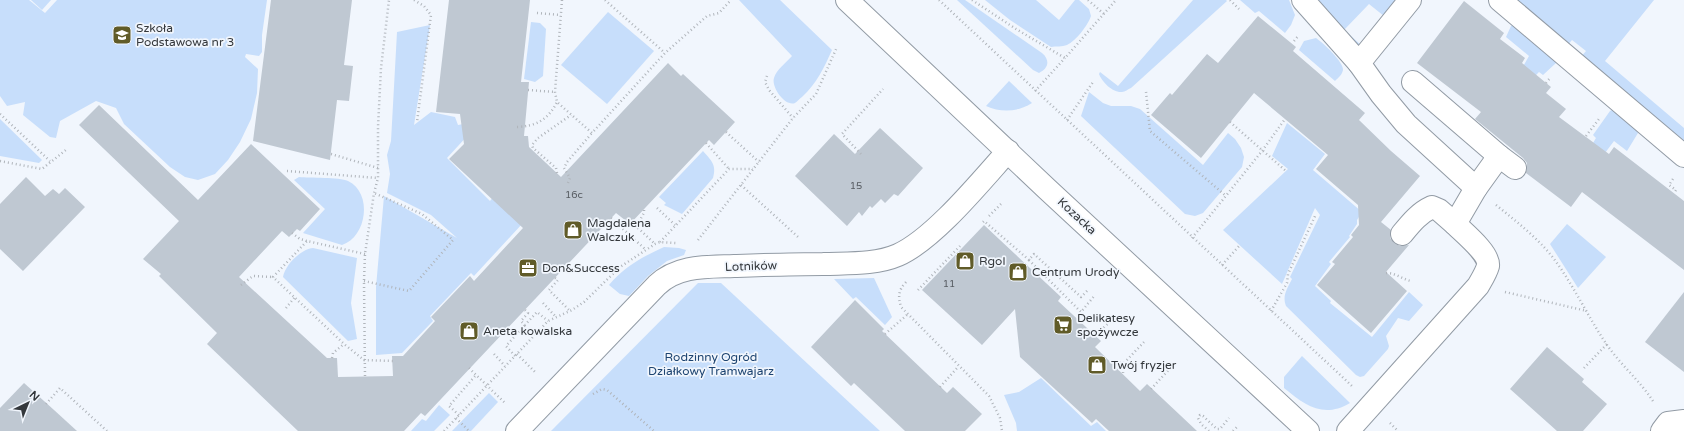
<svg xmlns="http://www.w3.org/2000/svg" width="1684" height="431" viewBox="0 0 1684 431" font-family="'Varela Round',sans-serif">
  <rect width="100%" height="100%" fill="#f1f6fd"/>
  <g fill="#c7defb">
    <polygon points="0,0 29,0 45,13 57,0 267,0 262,35 262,52 259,56 246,54 245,57 258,69 257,93 251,119 240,142 228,160 215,174 198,180 185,177 170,167 124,124 116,108 96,101 60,121 56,138 50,137 23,115 25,102 7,106 0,96"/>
    <polygon points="31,0 51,0 42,10"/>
    <path d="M739 0H780L832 50C824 68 817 83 802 97 800 98 797 102 795 103 785 107 771 87 774 78 776 70 787 62 792 56Z"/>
    <path d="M957 0H965L1042 53C1050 60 1049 68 1039 73L1033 70Z"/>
    <path d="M985 0H1036L1059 20 1075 0H1079L1089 9 1091 16C1088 25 1076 41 1067 45 1062 47 1056 46 1051 47L1010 20Z"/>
    <path d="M1193 0H1226L1227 1 1131 88C1128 89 1125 92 1122 92 1113 93 1102 82 1099 74L1100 72 1118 86Z"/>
    <polygon points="1240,0 1289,0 1295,15 1291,25 1285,33 1259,11 1255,13"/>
    <polygon points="1316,0 1396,0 1384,16 1369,4 1344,30 1361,45 1359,47"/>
    <polygon points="1512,0 1654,0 1605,61 1684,128 1684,146 1580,58 1586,51 1572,40 1566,47"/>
    <polygon points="608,12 654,51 607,104 561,65"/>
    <polygon points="531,22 540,23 546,29 543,76 535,82 524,79"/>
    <polygon points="1515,24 1556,58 1556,63 1543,75 1539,72 1533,78 1521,70 1529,56 1506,37 1511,26"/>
    <polygon points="430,25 414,125 431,112 455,117 458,125 469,123 470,133 447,158 490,201 493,197 522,224 474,276 471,273 430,316 433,321 402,353 376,355 376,287 384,196 457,238 431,215 387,193 390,174 387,155 391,141 397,32"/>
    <path d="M1316 38C1322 42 1344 62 1343 70 1342 75 1338 78 1335 81L1299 50 1304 41Z"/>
    <path d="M1009 81 1032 103C1018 112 1001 113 986 106Z"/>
    <polygon points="1089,92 1103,103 1111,106 1131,106 1140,109 1203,165 1228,133 1235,139 1241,148 1244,157 1242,167 1203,213 1195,216 1185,214 1081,116"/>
    <polygon points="1614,109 1636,125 1638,133 1627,151 1614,141 1602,157 1590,148 1596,138 1593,135 1610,111"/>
    <polygon points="0,119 42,160 39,163 0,156"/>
    <path d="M1287 123 1325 154 1313 170 1362 212 1357 220V224L1349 236 1350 237 1329 262 1331 264 1315 286 1331 301 1330 303 1372 337 1409 292 1423 305 1409 321 1398 318 1386 336 1389 346 1388 349 1364 376 1360 377 1356 375 1286 306C1282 296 1287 289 1292 279L1290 277 1320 215 1315 208 1282 284 1223 230 1288 169 1272 156Z"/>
    <path d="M703 151C711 160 717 165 713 178L682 214 664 205 666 203 659 197Z"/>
    <path d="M299 177C310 178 339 177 348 181 373 193 367 237 342 245L303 233 325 209 294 180Z"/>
    <polygon points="1567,224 1606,257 1578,288 1550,244"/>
    <path d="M664 247 679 248 686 250 684 255 667 261 648 276 629 296 620 294 609 285C624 267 642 257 664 247Z"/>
    <path d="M313 248 357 258 351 303 357 339 348 341 283 277C285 265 301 249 313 248Z"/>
    <polygon points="874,278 892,317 885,325 856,297 853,299 834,279"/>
    <polygon points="698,283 721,283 880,431 551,431"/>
    <path d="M1302 356 1350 403C1323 419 1305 405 1284 388V377Z"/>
    <polygon points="1041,378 1091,426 1097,422 1106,431 1017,431 1016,423 1004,395 1019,392"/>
    <polygon points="489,393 498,402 471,431 452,431"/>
    <polygon points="439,405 450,415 434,431 411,431 422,419 426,421"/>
  </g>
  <g fill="#bfc8d2">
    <polygon points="271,0 352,0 344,65 353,66 349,101 337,100 330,160 253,141"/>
    <polygon points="449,0 530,0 521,82 529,82 524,136 528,136 529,147 561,177 668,63 681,76 683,74 735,122 714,145 709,140 630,224 616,213 425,416 421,413 404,431 298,431 207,344 217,333 159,276 161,274 143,259 179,221 79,125 99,105 198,200 251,144 320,209 300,231 297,229 289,237 282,231 239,277 327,358 337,358 338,377 393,376 392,356 403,356 435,321 431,317 470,276 474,281 523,228 449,159 464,144 460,114 436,112"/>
    <polygon points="1464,1 1504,33 1500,39 1525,58 1522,63 1551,87 1546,93 1566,109 1559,117 1609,154 1614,147 1684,201 1684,270 1582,192 1571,207 1526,173 1527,163 1523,158 1475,119 1481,112 1417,63"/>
    <polygon points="1258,16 1296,47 1293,51 1365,113 1359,120 1391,151 1420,176 1381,222 1391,230 1390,238 1394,243 1400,246 1409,245 1386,272 1407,291 1371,333 1317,285 1335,264 1332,262 1353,237 1351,235 1359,225 1358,205 1316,169 1328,155 1254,93 1201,158 1151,115 1170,93 1172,95 1207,54 1218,63"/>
    <polygon points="880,128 923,168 898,196 894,194 885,203 881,199 872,208 870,206 862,216 859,212 847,226 795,176 834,134 855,154"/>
    <polygon points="26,177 45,196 53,189 59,194 65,188 85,207 23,271 0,249 0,204"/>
    <polygon points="984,225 1061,297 1058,301 1101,341 1095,347 1140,391 1147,384 1197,431 1109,431 1096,419 1092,423 1020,357 1015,309 982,345 922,290"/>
    <polygon points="1684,292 1684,372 1645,342"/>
    <polygon points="855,300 884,329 882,331 947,393 953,387 982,414 965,431 905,431 854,383 851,386 811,347"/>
    <polygon points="1547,347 1584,379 1582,382 1607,404 1583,431 1557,431 1510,389"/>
    <polygon points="24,383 54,410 77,431 0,431 0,408"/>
  </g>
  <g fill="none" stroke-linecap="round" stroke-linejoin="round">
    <defs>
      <g id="street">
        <polyline points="847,0 1047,189 1308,431"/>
        <polyline points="1303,0 1359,63 1410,0"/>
        <polyline points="1500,0 1684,156"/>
        <polyline points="1359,63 1381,94 1406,124 1476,188"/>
        <polyline points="1499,156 1515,168"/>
        <path d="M1402 234C1411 223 1419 213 1432 207L1439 210 1455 224"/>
        <path d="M517 431 657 285C678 265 707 267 734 266 764 265 793 264 823 264 847 263 875 265 898 255 934 239 981 181 1008 151"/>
        <path d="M1348 431 1478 286C1482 279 1486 273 1488 266 1490 254 1464 233 1455 224L1476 188 1499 156 1413 82"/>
        <polyline points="1662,431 1668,423 1684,421"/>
      </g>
    </defs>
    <use href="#street" stroke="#929ba5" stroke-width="24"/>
    <g stroke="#b0b5bb" stroke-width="2.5" stroke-dasharray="1 3" stroke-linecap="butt">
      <polyline points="414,0 424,6 431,15 417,122"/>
      <polyline points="562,0 555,92 557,102 592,133 665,53 707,16 719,13 731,0"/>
      <polyline points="605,0 665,53"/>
      <polyline points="939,0 1352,386"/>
      <polyline points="972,0 1016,29 1065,58 1116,0"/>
      <polyline points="1088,0 1104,14"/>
      <polyline points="1230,0 1239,9"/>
      <polyline points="537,13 561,15"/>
      <polyline points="1294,41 1299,35"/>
      <polyline points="767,76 765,82 769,90 793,118"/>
      <polyline points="1546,83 1550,78"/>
      <polyline points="528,90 555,92"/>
      <polyline points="1035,91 1065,58"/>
      <polyline points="1146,92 1150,131 1226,196"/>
      <polyline points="0,114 50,161"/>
      <polyline points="1067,120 1093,82"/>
      <polyline points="1230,122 1286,171"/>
      <path d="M517 127C536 126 548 120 557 102"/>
      <polyline points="726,132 759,162"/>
      <polyline points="1586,136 1599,119"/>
      <polyline points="706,143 729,169"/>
      <polyline points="331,154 378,168"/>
      <polyline points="861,154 842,134 883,89"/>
      <polyline points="0,161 42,169 67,149"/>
      <polyline points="287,171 378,178"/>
      <polyline points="557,173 556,168 533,148 532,145 538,138 571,115"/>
      <polyline points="1673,179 1669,185 1676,190 1674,193"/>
      <polyline points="568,183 570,178 564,168 567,162 592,133"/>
      <polyline points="741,185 798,237"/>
      <path d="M1496 205C1517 222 1538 238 1554 259 1574 286 1588 317 1607 345 1621 365 1640 381 1653 401"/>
      <polyline points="657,208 675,225"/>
      <polyline points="644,210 644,213 637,225 638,228 655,244"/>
      <polyline points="989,216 1001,204"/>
      <polyline points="611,218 646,250"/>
      <polyline points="983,222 984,221 1029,260 1034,254 1081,297 1089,289"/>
      <polyline points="292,233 300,239 307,241"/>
      <polyline points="1192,238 1262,151 1285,119"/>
      <polyline points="698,240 793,118 816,94 837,47"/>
      <polyline points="660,242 729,169 753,169"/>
      <polyline points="365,254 307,241 273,277 344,344 364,360 393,361"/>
      <polyline points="1029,260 1081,312 1095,295"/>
      <polyline points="1222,265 1240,245"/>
      <path d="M1386 273C1396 273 1402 279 1411 281"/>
      <polyline points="555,278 558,280 549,290 570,311"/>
      <polyline points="364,281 409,291 453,240 422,214 374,193"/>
      <path d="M906 282C898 291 898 296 901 307L989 396 1000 418 1002 431"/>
      <polyline points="241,285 253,276 273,277"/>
      <polyline points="918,290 960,246"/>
      <polyline points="1505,292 1587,311"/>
      <polyline points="543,303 556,317"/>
      <polyline points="286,308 295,297"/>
      <polyline points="525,310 528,313 521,321 525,325 537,312 548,321"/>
      <polyline points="1271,311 1287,283 1288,274 1316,214"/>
      <polyline points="885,334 908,314"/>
      <polyline points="1095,336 1117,315"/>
      <polyline points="494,354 505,366"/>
      <polyline points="517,354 536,373"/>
      <polyline points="515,356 506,346 525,325"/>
      <polyline points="332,358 333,353 344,344"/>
      <polyline points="1112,363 1124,363 1145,341"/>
      <polyline points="469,368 506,404"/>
      <polyline points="1584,368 1607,344"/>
      <polyline points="1123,373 1124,363"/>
      <polyline points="365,376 364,281 365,254 374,193 378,178 378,127 381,68 389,0"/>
      <polyline points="940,387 958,367"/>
      <polyline points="1151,389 1174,364"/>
      <polyline points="593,394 602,389 607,390 654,431"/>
      <polyline points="46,404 60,388 107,431"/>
      <polyline points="459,415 449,406 476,375"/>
      <polyline points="456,418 469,431"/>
      <polyline points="1390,423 1398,431"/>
      <polyline points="444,431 548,321 572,310 584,302 620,267 655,244 660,242 676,243"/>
      <polyline points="1209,431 1201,424 1198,418 1200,415 1203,416 1217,429 1220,429 1229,418"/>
      <polyline points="1233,431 1238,426"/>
    </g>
    <use href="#street" stroke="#fff" stroke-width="22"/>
  </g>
  <defs>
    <symbol id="school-square" viewBox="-11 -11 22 22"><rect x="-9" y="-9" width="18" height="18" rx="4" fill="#605b28" stroke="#f1f6fd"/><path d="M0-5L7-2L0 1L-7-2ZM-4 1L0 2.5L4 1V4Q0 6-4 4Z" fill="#fff"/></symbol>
    <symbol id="shop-square" viewBox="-11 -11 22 22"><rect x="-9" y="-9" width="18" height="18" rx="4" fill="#605b28" stroke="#f1f6fd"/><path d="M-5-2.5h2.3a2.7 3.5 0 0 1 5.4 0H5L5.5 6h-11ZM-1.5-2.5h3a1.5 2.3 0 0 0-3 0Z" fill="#fff"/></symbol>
    <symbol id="office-square" viewBox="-11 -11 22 22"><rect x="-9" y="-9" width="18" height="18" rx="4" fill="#605b28" stroke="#f1f6fd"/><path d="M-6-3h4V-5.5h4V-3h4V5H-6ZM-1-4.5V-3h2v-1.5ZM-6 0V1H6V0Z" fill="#fff"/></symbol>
    <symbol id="supermarket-square" viewBox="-11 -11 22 22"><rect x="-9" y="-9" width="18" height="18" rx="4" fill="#605b28" stroke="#f1f6fd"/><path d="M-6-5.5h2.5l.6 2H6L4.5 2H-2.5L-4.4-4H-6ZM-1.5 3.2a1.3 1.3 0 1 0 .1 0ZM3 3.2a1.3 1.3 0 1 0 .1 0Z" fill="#fff"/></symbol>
  </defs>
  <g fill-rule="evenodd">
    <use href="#school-square" x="111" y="24" width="22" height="22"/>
    <use href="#shop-square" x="562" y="219" width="22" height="22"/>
    <use href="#shop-square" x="954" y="250" width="22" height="22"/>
    <use href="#office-square" x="517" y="257" width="22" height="22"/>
    <use href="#shop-square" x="1007" y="261" width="22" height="22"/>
    <use href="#supermarket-square" x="1052" y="314" width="22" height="22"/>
    <use href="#shop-square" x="458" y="320" width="22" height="22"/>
    <use href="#shop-square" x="1086" y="354" width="22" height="22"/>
  </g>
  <g text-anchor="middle" stroke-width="3.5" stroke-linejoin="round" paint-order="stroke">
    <g font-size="10" fill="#575c62">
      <text x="856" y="189">15</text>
      <text x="574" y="198">16c</text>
      <text x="949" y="287">11</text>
    </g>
    <g font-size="12" fill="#34383c" stroke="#f1f6fd" text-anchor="start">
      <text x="136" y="32">Szkoła<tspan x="136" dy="14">Podstawowa nr 3</tspan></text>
      <text x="587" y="227">Magdalena<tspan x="587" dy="14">Walczuk</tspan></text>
      <text x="979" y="265">Rgol</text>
      <text x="542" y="272">Don&amp;Success</text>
      <text x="1032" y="276">Centrum Urody</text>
      <text x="1077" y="322">Delikatesy<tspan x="1077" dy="14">spożywcze</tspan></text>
      <text x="483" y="335">Aneta kowalska</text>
      <text x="1111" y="369">Twój fryzjer</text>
    </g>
    <g font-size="12" fill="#34383c" stroke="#f1f6fd">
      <text transform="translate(1077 216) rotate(43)" y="4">Kozacka</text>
      <text transform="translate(751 266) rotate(-2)" y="4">Lotników</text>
    </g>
    <g font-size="12" fill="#1d4471" stroke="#f1f6fd">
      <text x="711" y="361">Rodzinny Ogród<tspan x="711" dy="14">Działkowy Tramwajarz</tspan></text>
    </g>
  </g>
  <g transform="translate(28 403) rotate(43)" stroke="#f1f6fd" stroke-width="3" paint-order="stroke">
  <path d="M0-3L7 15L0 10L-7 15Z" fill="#34383c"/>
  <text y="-6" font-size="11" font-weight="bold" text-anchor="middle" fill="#34383c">N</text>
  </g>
</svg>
